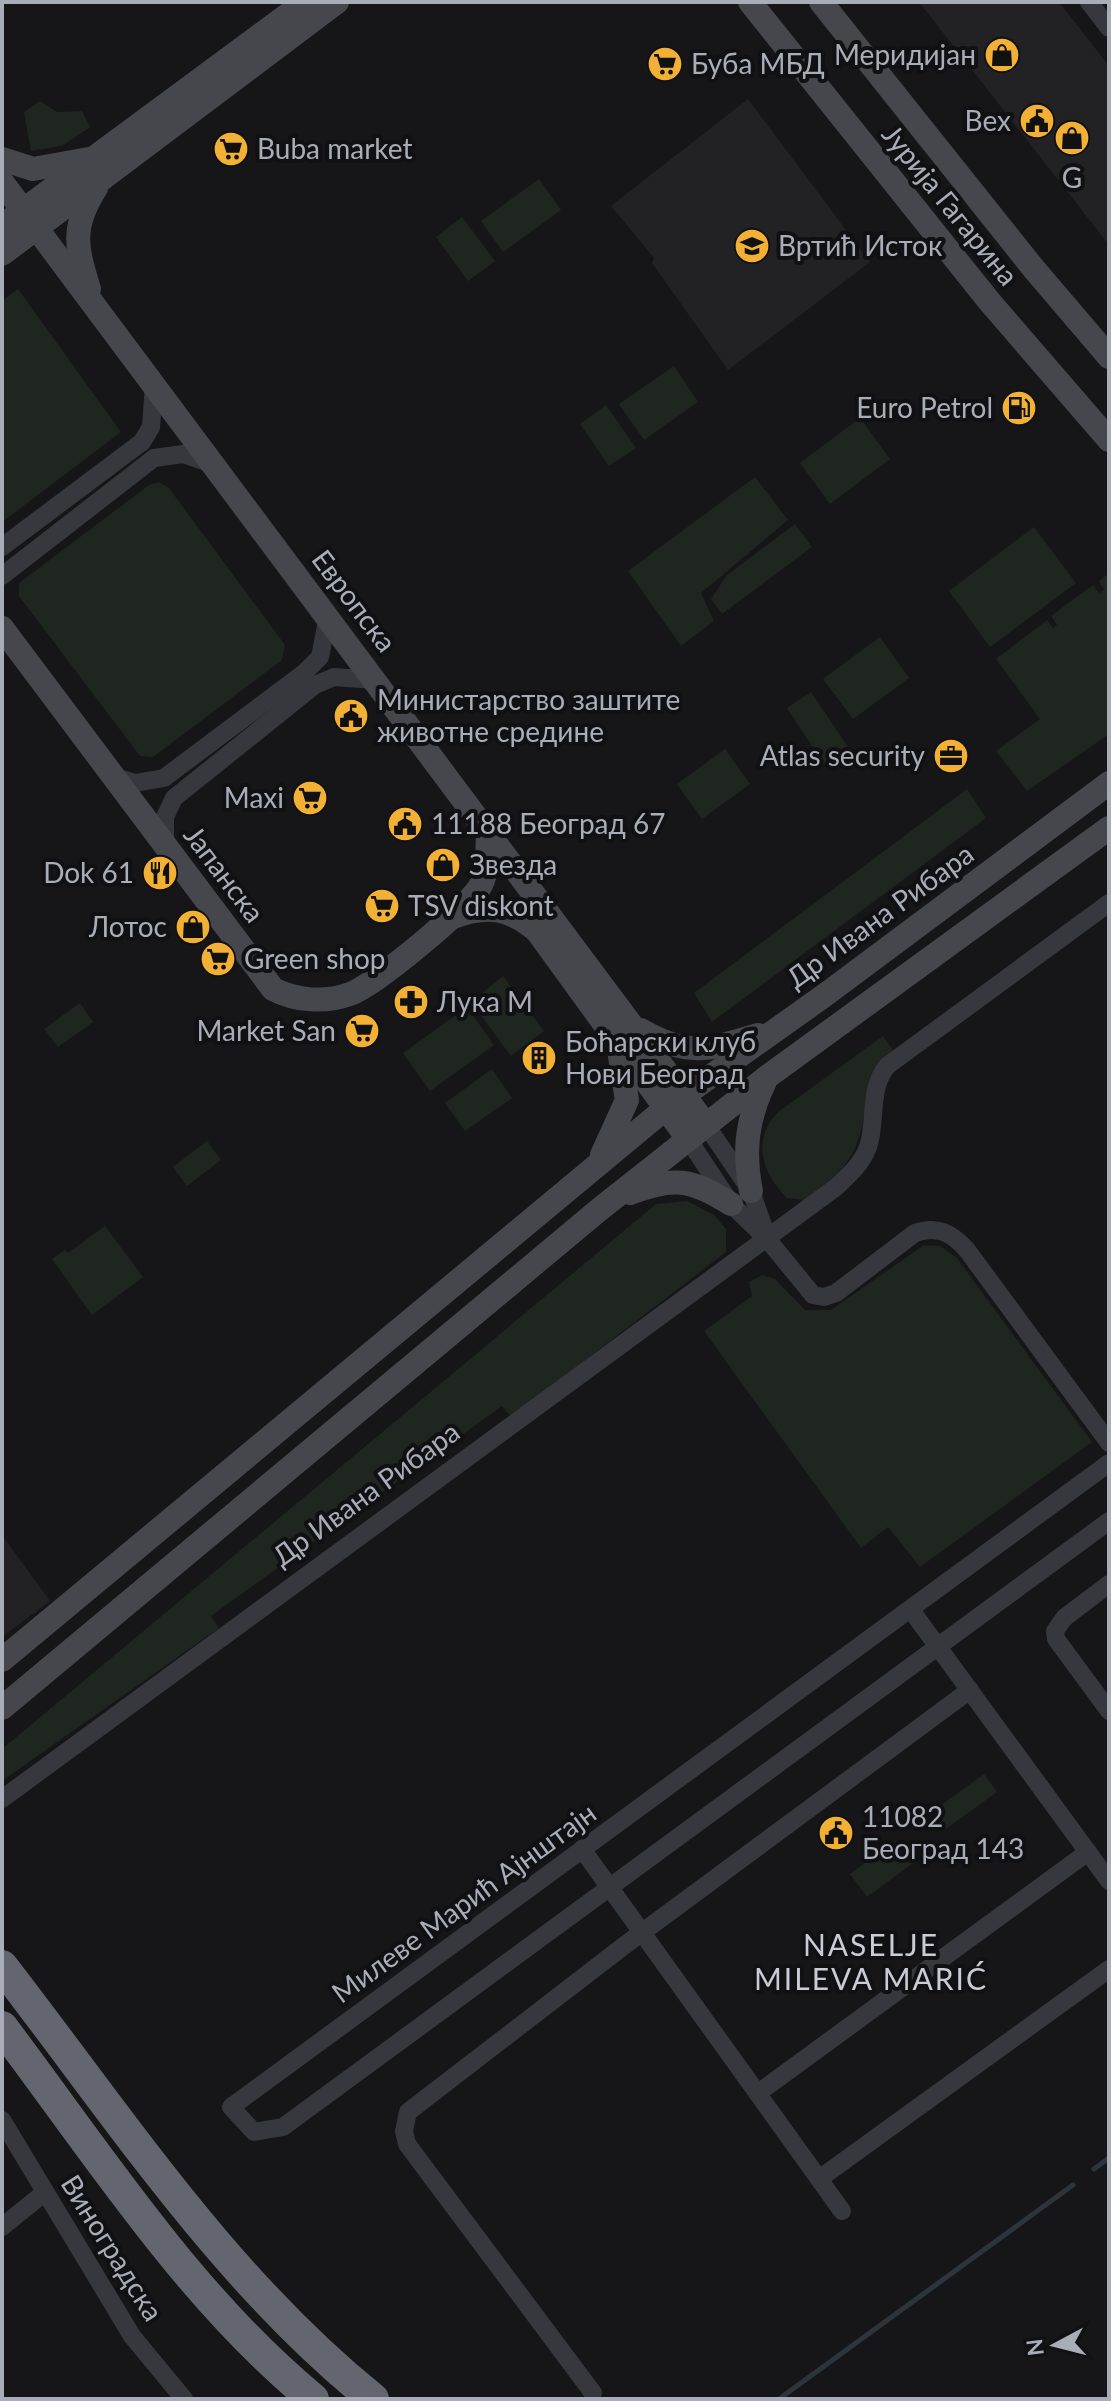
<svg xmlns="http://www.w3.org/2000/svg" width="1111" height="2401" viewBox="0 0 1111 2401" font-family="Lato,sans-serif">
  <rect width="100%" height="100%" fill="#161618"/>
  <g fill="#222225">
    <polygon points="919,2 1059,2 1109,66 1109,245"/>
    <polygon points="748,99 870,262 728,370 652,263 654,258 611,206"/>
    <polygon points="2,1535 50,1601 2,1637"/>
  </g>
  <g fill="#1e261f">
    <polygon points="40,101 57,112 82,111 90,127 62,146 31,151 24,112"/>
    <polygon points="539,179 561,210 503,252 481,221"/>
    <polygon points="462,217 495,261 468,281 436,237"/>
    <polygon points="18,289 121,432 2,522 2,301"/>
    <polygon points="674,366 698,402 644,440 619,404"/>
    <polygon points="606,405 636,448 609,466 580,424"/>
    <polygon points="860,418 890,459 830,504 800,463"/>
    <polygon points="755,477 788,520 701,593 714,621 681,646 628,571"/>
    <polygon points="159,482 169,488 285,645 282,660 153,757 140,756 19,596 19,583 149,485"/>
    <polygon points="795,524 812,547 722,614 711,599 727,575"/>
    <polygon points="1034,527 1076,583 990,647 949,591"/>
    <polygon points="1109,573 1109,734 1027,791 996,751 1040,719 996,659 1047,620 1053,628 1057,625 1051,616 1093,585 1099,593 1104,590 1099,581"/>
    <polygon points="880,637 909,678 853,719 823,679"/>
    <polygon points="811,692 852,753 827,769 787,708"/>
    <polygon points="725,749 750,784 702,819 677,784"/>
    <polygon points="967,789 986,818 712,1022 694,993"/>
    <polygon points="503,976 544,1031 511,1056 471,1002"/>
    <polygon points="80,1003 93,1022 58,1047 44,1029"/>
    <polygon points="467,1007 494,1045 430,1091 403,1053"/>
    <path d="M883 1036 893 1050C858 1084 872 1106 856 1146 846 1170 826 1184 806 1200L787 1198C762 1174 751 1139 778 1112Z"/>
    <polygon points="492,1069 512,1098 465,1131 445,1103"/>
    <polygon points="207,1141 221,1160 187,1186 173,1167"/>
    <polygon points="687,1201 714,1215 726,1229 726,1252 511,1417 502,1406 211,1616 219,1628 2,1781 2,1749 656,1204"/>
    <polygon points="105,1226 143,1277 92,1315 52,1259 65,1250 68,1253"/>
    <polygon points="924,1245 940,1246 957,1258 1092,1442 920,1567 888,1527 861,1548 704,1331 752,1296 749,1282 762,1275 775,1279 805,1310 831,1310"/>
    <polygon points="984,1774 997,1792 943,1831 930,1813"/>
    <polygon points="896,1840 913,1863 867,1897 850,1874"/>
  </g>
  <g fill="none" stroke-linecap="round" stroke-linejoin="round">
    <g stroke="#2c353c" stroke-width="5">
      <polyline points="1094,2169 1109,2158"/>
      <polyline points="779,2399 1073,2185"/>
    </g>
    <g stroke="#37383d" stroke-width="18">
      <polyline points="1089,2 1109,28"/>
      <polyline points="2,547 142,442 151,427 154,384"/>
      <polyline points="2,576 154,458 183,454 212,464"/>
      <polyline points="114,777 135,783 164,778 304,673 320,657 328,616"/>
      <polyline points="165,845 165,817 174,798 315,685 334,677 375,680"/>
      <polyline points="706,1125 751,1191 767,1237"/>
      <path d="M688 1139 731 1204 768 1240 813 1295 824 1297 836 1293 915 1233C937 1225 952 1233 967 1250L1109 1443"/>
      <polyline points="1109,1463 231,2107 254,2132 283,2127 1109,1521"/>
      <polyline points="1109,1584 1064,1618 1055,1631 1056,1639 1109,1711"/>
      <polyline points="911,1610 1109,1881"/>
      <path d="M2 1799 835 1188C848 1176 862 1164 868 1147 877 1120 868 1090 887 1066L1109 903"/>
      <polyline points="582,1849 842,2211"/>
      <polyline points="758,2093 1088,1852"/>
      <polyline points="2,2120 132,2336 184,2399"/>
      <polyline points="819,2179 1109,1969"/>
      <polyline points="2,2227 44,2193"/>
      <polyline points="593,2393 407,2144 404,2131 408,2112 625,1945 970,1690"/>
    </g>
    <g stroke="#45474d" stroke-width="24">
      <polyline points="750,2 989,301 1109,440"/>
      <polyline points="821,2 1034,269 1109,357"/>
      <polyline points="2,159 33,169 89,159"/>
      <polyline points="2,182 706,1125"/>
      <polyline points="2,226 305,2"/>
      <polyline points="2,254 337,2"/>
      <path d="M89 289C76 247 71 227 96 188"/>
      <path d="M2 628 273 989C296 1001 325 1003 350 994 375 985 468 908 481 885 489 869 487 847 488 830"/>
      <path d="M453 917C487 905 509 907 537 931L688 1139"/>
      <path d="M641 1030C687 1057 709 1050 758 1035"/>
      <polyline points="602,1155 627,1100 619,1050"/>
      <path d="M751 1191C743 1150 747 1119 765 1081"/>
      <path d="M630 1193C674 1176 692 1179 731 1204"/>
      <polyline points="2,1660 666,1108 825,995 1109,783"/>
      <polyline points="2,1708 600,1209 767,1077 1109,828"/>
    </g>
    <g stroke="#63666e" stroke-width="32">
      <path d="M2 1966C119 2117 223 2278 373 2399"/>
      <path d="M2 2027C98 2154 189 2297 313 2399"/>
    </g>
  </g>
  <defs>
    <symbol id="shop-disc" viewBox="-11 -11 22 22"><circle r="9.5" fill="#f2b134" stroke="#111113"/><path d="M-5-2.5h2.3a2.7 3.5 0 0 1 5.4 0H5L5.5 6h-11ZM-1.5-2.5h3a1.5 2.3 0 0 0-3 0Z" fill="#111"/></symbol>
    <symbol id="supermarket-disc" viewBox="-11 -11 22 22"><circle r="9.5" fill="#f2b134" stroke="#111113"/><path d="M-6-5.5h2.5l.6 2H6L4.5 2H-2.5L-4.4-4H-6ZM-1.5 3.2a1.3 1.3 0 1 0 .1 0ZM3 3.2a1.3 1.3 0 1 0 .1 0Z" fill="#111"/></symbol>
    <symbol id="civic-disc" viewBox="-11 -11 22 22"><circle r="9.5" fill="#f2b134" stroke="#111113"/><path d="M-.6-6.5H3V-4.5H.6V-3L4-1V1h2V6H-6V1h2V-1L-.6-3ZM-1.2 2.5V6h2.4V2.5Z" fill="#111"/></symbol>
    <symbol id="school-disc" viewBox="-11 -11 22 22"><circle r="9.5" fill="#f2b134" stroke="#111113"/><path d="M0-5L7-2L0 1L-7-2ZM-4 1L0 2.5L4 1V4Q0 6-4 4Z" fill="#111"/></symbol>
    <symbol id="fuel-disc" viewBox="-11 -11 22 22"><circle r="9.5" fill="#f2b134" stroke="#111113"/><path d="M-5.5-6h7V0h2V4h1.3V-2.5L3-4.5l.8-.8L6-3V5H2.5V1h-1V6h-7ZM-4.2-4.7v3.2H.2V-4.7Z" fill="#111"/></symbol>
    <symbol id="office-disc" viewBox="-11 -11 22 22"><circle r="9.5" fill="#f2b134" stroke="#111113"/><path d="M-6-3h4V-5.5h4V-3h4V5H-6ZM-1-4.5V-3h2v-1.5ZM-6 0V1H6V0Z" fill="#111"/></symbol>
    <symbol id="restaurant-disc" viewBox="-11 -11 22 22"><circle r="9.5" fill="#f2b134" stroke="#111113"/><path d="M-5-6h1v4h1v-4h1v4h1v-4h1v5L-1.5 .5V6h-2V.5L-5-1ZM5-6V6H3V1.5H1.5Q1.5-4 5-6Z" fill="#111"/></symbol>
    <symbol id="pharmacy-disc" viewBox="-11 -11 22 22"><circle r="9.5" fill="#f2b134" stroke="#111113"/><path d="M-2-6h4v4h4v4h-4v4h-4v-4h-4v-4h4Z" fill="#111"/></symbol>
    <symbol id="building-disc" viewBox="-11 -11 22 22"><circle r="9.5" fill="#f2b134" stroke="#111113"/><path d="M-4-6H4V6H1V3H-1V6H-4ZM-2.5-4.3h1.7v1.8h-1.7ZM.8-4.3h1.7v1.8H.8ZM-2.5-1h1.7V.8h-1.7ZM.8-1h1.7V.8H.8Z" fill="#111"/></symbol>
  </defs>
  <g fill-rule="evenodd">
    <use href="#shop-disc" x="982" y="35" width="40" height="40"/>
    <use href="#supermarket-disc" x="645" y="44" width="40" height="40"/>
    <use href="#civic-disc" x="1017" y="101" width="40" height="40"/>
    <use href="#shop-disc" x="1052" y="118" width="40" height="40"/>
    <use href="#supermarket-disc" x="211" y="129" width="40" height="40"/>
    <use href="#school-disc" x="732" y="226" width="40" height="40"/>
    <use href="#fuel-disc" x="999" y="388" width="40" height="40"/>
    <use href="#civic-disc" x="331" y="696" width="40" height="40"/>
    <use href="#office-disc" x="931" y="736" width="40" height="40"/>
    <use href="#supermarket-disc" x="290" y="778" width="40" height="40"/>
    <use href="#civic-disc" x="385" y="804" width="40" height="40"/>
    <use href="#shop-disc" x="423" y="845" width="40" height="40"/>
    <use href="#restaurant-disc" x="140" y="853" width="40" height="40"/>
    <use href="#supermarket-disc" x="362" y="886" width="40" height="40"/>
    <use href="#shop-disc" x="173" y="907" width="40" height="40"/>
    <use href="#supermarket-disc" x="198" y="939" width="40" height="40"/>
    <use href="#pharmacy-disc" x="391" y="982" width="40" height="40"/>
    <use href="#supermarket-disc" x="342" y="1011" width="40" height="40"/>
    <use href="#building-disc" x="519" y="1038" width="40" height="40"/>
    <use href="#civic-disc" x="816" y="1813" width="40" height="40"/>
  </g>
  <g text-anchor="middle" stroke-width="8" stroke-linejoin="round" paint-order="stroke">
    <g font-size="28" fill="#a8adb8" stroke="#111113" text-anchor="start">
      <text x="976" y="65" text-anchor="end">Меридијан</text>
      <text x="691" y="74">Буба МБД</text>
      <text x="1011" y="131" text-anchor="end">Bex</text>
      <text x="257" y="159">Buba market</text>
      <text x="1072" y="188" text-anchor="middle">G</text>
      <text x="778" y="256">Вртић Исток</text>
      <text x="993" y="418" text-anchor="end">Euro Petrol</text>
      <text x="377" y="710">Министарство заштите<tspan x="377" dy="32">животне средине</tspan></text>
      <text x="925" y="766" text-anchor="end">Atlas security</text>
      <text x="284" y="808" text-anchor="end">Maxi</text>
      <text x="431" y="834">11188 Београд 67</text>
      <text x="469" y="875">Звезда</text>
      <text x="134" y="883" text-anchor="end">Dok 61</text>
      <text x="408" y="916">TSV diskont</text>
      <text x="167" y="937" text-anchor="end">Лотос</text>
      <text x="244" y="969">Green shop</text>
      <text x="437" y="1012">Лука М</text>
      <text x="336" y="1041" text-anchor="end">Market San</text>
      <text x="565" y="1052">Боћарски клуб<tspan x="565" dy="32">Нови Београд</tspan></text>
      <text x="862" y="1827">11082<tspan x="862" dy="32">Београд 143</tspan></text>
    </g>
    <g font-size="28" fill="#a8adb8" stroke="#111113">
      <text transform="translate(950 205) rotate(51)" y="10">Јурија Гагарина</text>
      <text transform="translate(354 601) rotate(53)" y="10">Европска</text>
      <text transform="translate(224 874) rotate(53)" y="10">Јапанска</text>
      <text transform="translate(880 916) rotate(-36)" y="10">Др Ивана Рибара</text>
      <text transform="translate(366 1494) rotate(-36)" y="10">Др Ивана Рибара</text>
      <text transform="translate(464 1903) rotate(-36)" y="10">Милеве Марић Ајнштајн</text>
      <text transform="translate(112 2248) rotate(58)" y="10">Виноградска</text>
    </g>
    <g font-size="30" letter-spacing="2" fill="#c9ccd4" stroke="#111113">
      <text x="871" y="1956">NASELJE<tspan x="871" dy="34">MILEVA MARIĆ</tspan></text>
    </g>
  </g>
  <rect width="1111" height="2401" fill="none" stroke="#a8adb8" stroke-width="8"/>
  <g transform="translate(1055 2345) rotate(263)" stroke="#111113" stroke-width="6" paint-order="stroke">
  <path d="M0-6L14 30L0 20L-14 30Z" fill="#a8adb8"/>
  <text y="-12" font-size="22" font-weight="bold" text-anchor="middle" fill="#a8adb8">N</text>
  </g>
</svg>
